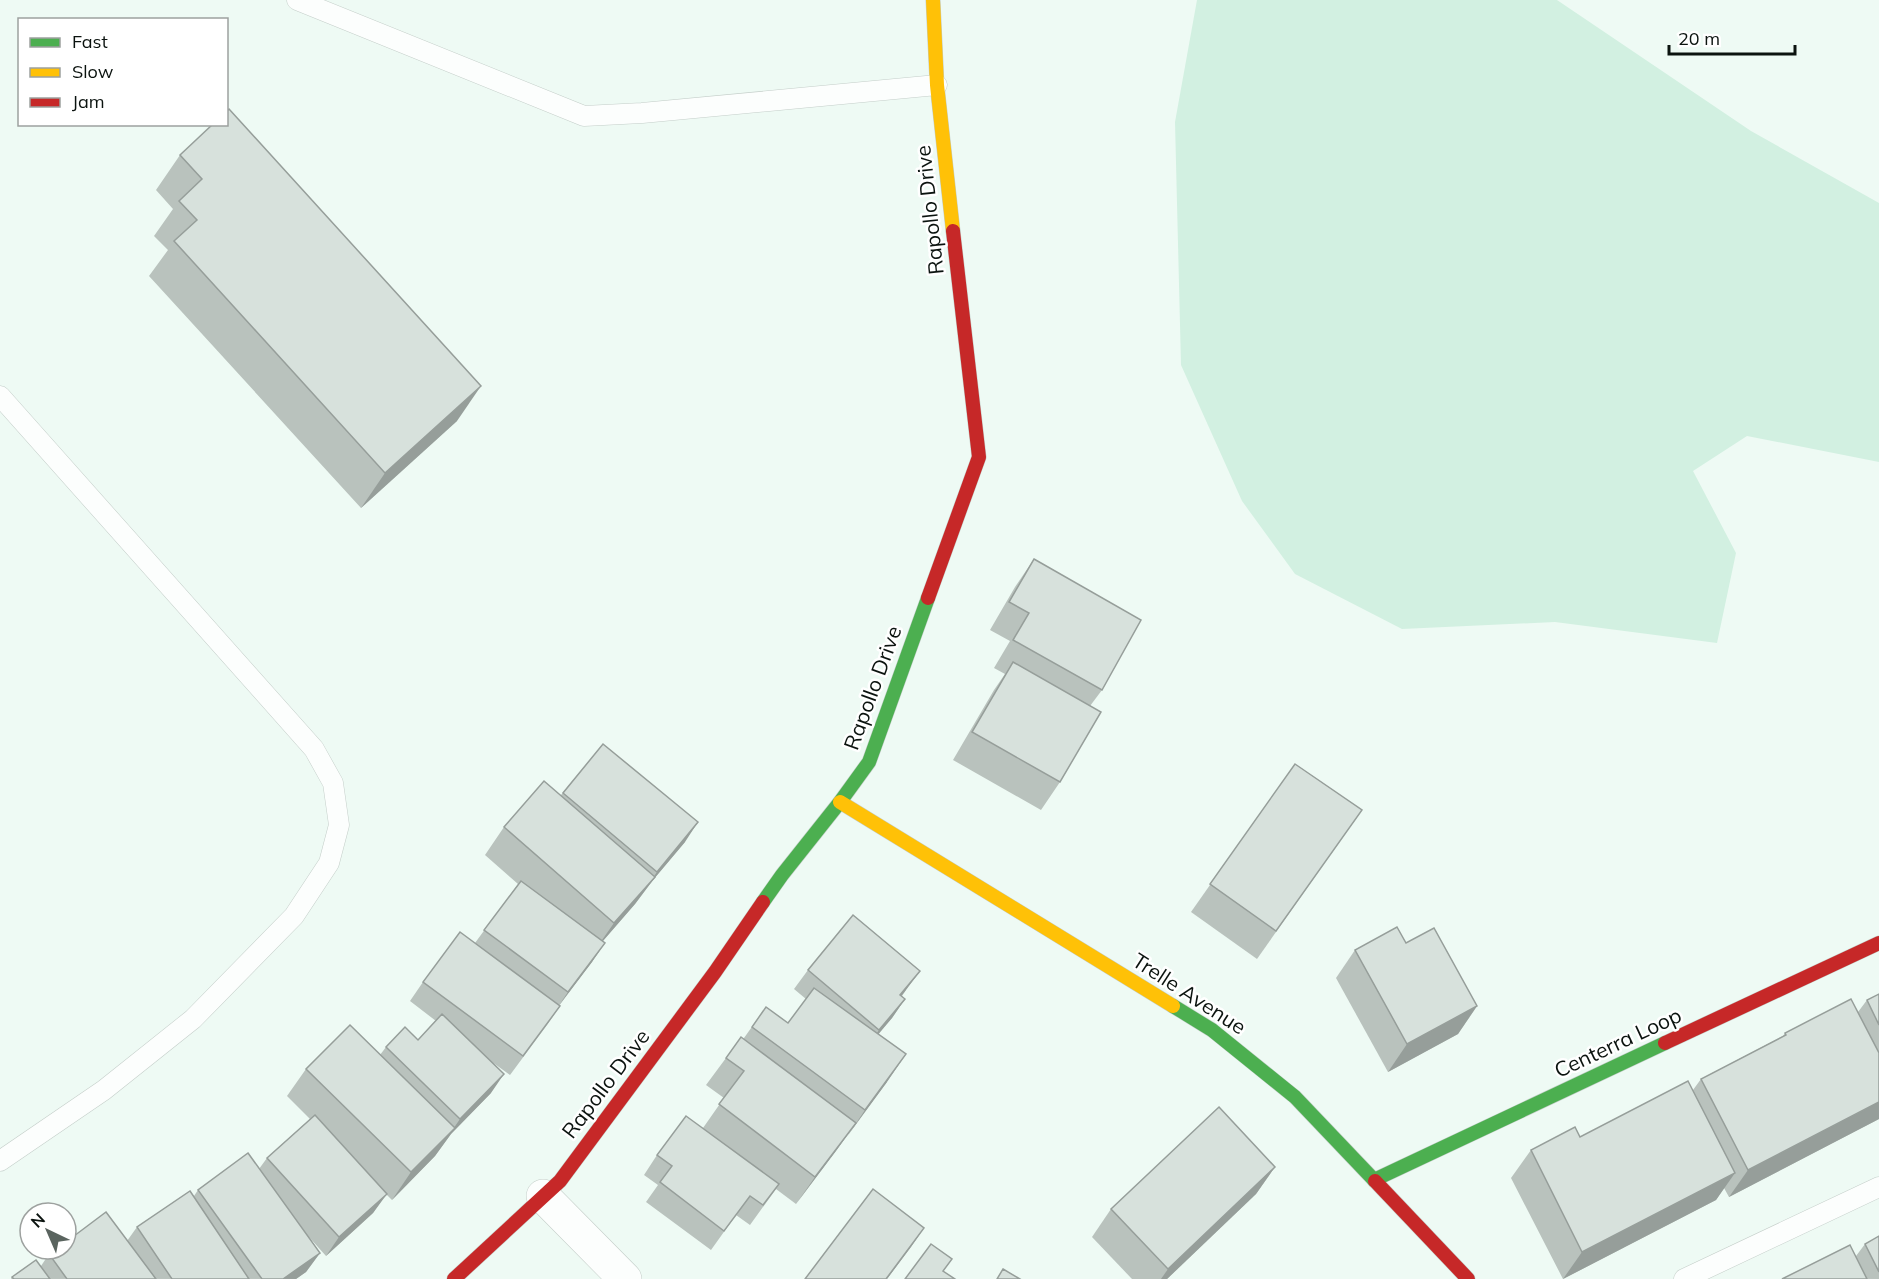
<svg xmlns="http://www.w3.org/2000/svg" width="1879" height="1279" viewBox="0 0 1879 1279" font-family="Mulish,sans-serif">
  <rect width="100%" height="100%" fill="#eefaf4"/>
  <polygon fill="#d2f0e1" points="1197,0 1557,0 1751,131 1879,203 1879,462 1747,436 1693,471 1736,553 1717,643 1555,622 1402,629 1295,574 1242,501 1181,365 1175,122"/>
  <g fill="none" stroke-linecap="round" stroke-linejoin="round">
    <defs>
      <g id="lane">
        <polyline points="297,0 584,116 642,113 937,85"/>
        <polyline points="0,396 314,749 333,783 339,825 329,863 294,916 193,1019 104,1090 0,1161"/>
        <polyline points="1684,1279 1879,1187"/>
      </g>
      <polyline id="street" points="543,1196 625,1279"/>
      <g id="fast">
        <polyline points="763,902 782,875 840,802 869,762 928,598"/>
        <polyline points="1173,1006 1212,1030 1295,1097 1375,1181"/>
        <polyline points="1374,1180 1665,1043"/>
      </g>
      <g id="slow">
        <polyline points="933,0 937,85 953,231"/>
        <polyline points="840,802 1173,1006"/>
      </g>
      <g id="jam">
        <polyline points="928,598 979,457 953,231"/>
        <polyline points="1665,1043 1879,943"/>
        <polyline points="1375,1181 1468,1279"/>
        <polyline points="454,1279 560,1181 715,972 763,902"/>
      </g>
    </defs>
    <use href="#lane" stroke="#c4cec9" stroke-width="21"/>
    <use href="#street" stroke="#c4cec9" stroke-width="34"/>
    <use href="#fast" stroke="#c4cec9" stroke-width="15"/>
    <use href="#slow" stroke="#c4cec9" stroke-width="15"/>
    <use href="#jam" stroke="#c4cec9" stroke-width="15"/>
    <use href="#lane" stroke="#fcfefd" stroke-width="20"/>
    <use href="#street" stroke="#fcfefd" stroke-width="33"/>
    <use href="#fast" stroke="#4caf50" stroke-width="14"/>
    <use href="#slow" stroke="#ffc107" stroke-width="14"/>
    <use href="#jam" stroke="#c62828" stroke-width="14"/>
  </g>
  <g fill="#b9c2bd">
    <polygon points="180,155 457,421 361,508 149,276 168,250 154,236 173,209 156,190"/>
    <polygon points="1034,559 1102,690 1090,706 1060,782 1041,810 953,760 994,690 1005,674 994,668 1010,641 990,630 1015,587"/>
    <polygon points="603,744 685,842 653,880 635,904 603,941 592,962 559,1005 560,1006 547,1025 510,1075 492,1062 491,1093 451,1134 435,1156 392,1200 386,1194 373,1213 326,1256 309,1237 320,1253 306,1272 296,1279 11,1279 12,1277 41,1266 49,1254 127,1241 137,1227 194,1196 198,1190 259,1169 267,1158 310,1119 287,1096 306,1069 380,1055 386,1047 418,1040 436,1021 410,1001 423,982 475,943 518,884 485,855 504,827 561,795"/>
    <polygon points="1295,764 1362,810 1257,959 1191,912"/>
    <polygon points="1406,943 1477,1006 1458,1034 1388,1072 1336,978 1355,950"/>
    <polygon points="808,970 906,990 902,996 905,999 892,1018 878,1034 887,1082 796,1204 776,1189 750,1225 736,1215 711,1250 646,1202 658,1185 644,1175 657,1155 703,1128 724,1098 706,1085 726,1058 744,1038 766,1007 788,1023 806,999 794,989"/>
    <polygon points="1879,994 1879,1119 1729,1197 1724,1188 1716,1200 1563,1279 1511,1178 1531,1150 1580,1137 1693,1090 1701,1079 1783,1036 1785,1033 1858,1012 1867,1000"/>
    <polygon points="1275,1167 1256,1194 1167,1279 1132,1279 1092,1237 1111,1209"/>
    <polygon points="1879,1236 1879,1279 1782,1279 1856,1256 1865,1244"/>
  </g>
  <g fill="#969e9a">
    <polygon points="481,386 457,421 361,508 385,473"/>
    <polygon points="698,822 685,842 653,880 635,904 595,950 614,923 648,885 657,872"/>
    <polygon points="605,943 592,962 555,1011 568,992"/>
    <polygon points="920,971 906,990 887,1014 900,995"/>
    <polygon points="905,999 892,1018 866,1049 879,1030"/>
    <polygon points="1477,1006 1458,1034 1388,1072 1407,1044"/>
    <polygon points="906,1054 887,1082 846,1138 865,1110"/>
    <polygon points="504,1074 491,1093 451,1134 435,1156 392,1200 411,1172 451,1132 460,1119"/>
    <polygon points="1879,1102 1879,1119 1729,1197 1748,1170"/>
    <polygon points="856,1123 836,1151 796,1204 815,1177"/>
    <polygon points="1275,1167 1256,1194 1167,1279 1161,1279 1168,1269"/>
    <polygon points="1735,1173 1716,1200 1563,1279 1582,1252"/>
    <polygon points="387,1194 373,1213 326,1256 339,1237"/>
    <polygon points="924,1228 911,1247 887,1279 886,1279"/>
    <polygon points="320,1253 306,1272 296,1279 283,1279"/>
  </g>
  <g fill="#d7e1dc" stroke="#969e9a" stroke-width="1.5">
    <polygon points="229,109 481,386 385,473 174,241 197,220 179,201 202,179 180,155 213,124 226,124 226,112"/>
    <polygon points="1034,559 1141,620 1102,690 1013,640 1029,613 1009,602"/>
    <polygon points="1013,662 1101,712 1060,782 972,732"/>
    <polygon points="603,744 698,822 657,872 563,793"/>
    <polygon points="1295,764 1362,810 1276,931 1210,884"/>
    <polygon points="544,781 655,877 614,923 504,827"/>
    <polygon points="521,881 605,943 568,992 484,930"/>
    <polygon points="853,915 920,971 900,995 905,999 879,1030 808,970"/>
    <polygon points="1397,927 1406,943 1434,928 1477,1006 1407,1044 1355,950"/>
    <polygon points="460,932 560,1006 523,1056 423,982"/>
    <polygon points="814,988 906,1054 865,1110 752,1027 766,1007 788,1023"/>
    <polygon points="1879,994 1879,1025 1867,1000"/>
    <polygon points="1851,999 1879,1053 1879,1102 1748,1170 1701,1079 1786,1035 1785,1033"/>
    <polygon points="442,1014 504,1074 460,1119 386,1047 405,1027 418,1040"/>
    <polygon points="350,1025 455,1128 411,1172 306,1069"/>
    <polygon points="741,1037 856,1123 815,1177 719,1104 744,1071 726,1058"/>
    <polygon points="1688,1081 1735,1173 1582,1252 1531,1150 1575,1127 1580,1137"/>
    <polygon points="1219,1107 1275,1167 1168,1269 1111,1209"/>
    <polygon points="315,1115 387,1194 339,1237 267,1158"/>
    <polygon points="686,1116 779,1184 763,1205 750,1196 724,1231 660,1182 672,1166 657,1155"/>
    <polygon points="248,1153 320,1253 283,1279 262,1279 198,1190"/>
    <polygon points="873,1189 924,1228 886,1279 805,1279"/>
    <polygon points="190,1191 249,1279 172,1279 137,1227"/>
    <polygon points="106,1212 156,1279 67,1279 49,1254 56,1249 66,1249 66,1242"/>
    <polygon points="1879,1236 1879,1272 1865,1244"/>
    <polygon points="931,1244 952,1259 943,1271 955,1279 905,1279"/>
    <polygon points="1850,1245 1867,1279 1782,1279"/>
    <polygon points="36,1260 50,1279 14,1279 12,1277"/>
    <polygon points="1003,1269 1020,1279 997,1279"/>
  </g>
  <g text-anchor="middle" stroke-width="5" stroke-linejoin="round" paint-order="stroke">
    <g font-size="21" fill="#0b130f" stroke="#fff">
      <text transform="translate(930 210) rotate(-96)" y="7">Rapollo Drive</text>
      <text transform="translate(873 688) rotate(-70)" y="7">Rapollo Drive</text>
      <text transform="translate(1189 994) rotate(33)" y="7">Trelle Avenue</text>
      <text transform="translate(1618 1043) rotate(-25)" y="7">Centerra Loop</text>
      <text transform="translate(606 1084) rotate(-53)" y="7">Rapollo Drive</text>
    </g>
  </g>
  <rect x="18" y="18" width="210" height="108" fill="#ffffff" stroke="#9da19f" stroke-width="1.5"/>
  <rect x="30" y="38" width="30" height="9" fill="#4caf50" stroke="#9da19f" stroke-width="1.5"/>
  <text x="72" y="48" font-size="18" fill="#0b130f">Fast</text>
  <rect x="30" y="68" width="30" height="9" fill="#ffc107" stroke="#9da19f" stroke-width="1.5"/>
  <text x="72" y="78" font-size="18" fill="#0b130f">Slow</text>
  <rect x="30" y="98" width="30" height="9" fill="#c62828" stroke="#9da19f" stroke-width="1.5"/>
  <text x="72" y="108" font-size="18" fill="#0b130f">Jam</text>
  <g transform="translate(48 1231) rotate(316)"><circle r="28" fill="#ffffff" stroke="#9da19f" stroke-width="1.5"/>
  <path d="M0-4.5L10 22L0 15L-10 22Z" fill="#5a645f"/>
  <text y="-9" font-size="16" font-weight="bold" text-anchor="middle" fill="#0b130f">N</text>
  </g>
  <path d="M1669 45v9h126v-9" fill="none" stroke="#0b130f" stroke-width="3"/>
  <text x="1678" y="45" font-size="18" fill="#0b130f" stroke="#ffffff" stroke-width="4.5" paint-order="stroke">20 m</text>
</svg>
